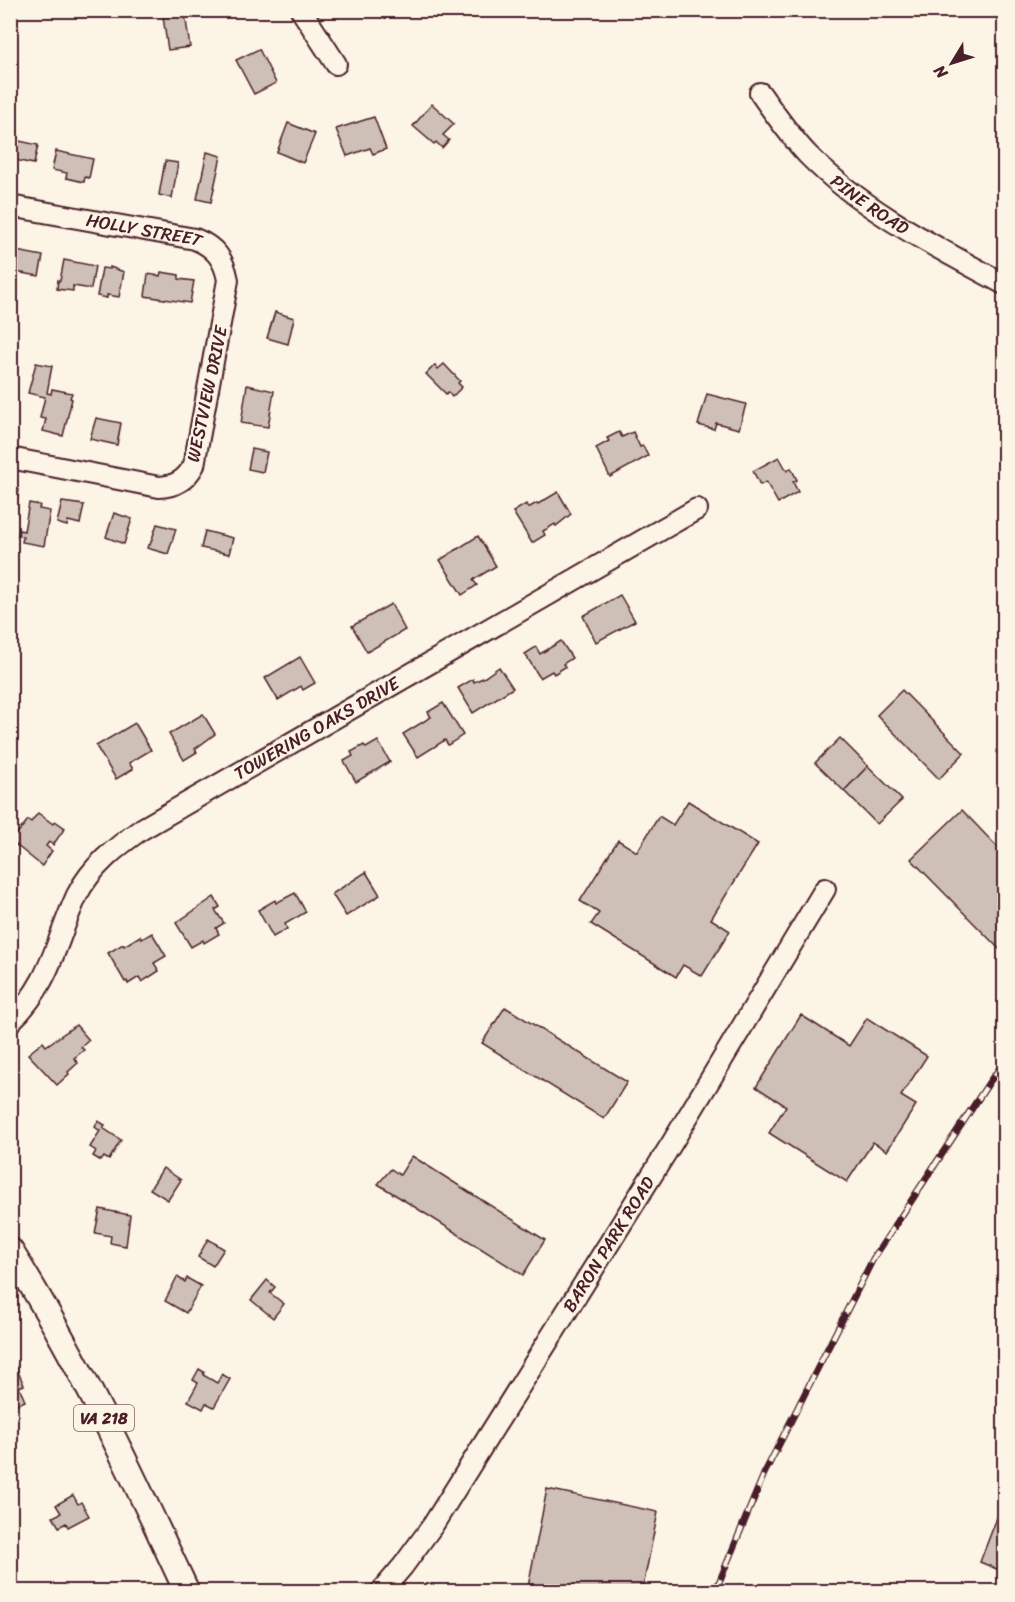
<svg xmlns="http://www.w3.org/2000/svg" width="1015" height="1602" viewBox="0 0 1015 1602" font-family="Sriracha,sans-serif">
  <rect width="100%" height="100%" fill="#fcf5e5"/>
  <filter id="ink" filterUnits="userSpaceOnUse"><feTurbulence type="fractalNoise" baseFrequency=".0167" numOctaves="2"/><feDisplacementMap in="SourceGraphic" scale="12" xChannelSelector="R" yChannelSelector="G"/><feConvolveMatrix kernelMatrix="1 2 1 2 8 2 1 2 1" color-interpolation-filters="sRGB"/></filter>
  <g filter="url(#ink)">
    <g fill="#cfc0b7" stroke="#4a1f2b" stroke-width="1.5">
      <polygon points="185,14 190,47 168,50 163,17"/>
      <polygon points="259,49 276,83 254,94 236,60"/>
      <polygon points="432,104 454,124 443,135 449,140 442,148 436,142 434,144 413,126"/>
      <polygon points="374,117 386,149 373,154 370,148 347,156 336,129"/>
      <polygon points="288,123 315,134 303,163 277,152"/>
      <polygon points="10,139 38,145 34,164 10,159"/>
      <polygon points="56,151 93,159 89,178 85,177 84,182 66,178 67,173 52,170"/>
      <polygon points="207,152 221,156 211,202 197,199"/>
      <polygon points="165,161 178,163 172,198 159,195"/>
      <polygon points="11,250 43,256 39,276 10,271"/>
      <polygon points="64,260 95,266 91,289 73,286 73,291 57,289 58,280 60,281"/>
      <polygon points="110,267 124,272 119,297 107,295 107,298 97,296 102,268 110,269"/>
      <polygon points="161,272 179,275 179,279 194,281 190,303 145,296 148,274 160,276"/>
      <polygon points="275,312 294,318 288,344 267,338"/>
      <polygon points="36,363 52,366 47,393 51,394 52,389 72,393 70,398 72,399 63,436 43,431 46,419 40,418 45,397 28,393"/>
      <polygon points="444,364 460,381 458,383 462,387 452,397 448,392 446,394 426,374 435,365 438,369"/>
      <polygon points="247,385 274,391 268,427 241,423"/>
      <polygon points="707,394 746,404 739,429 716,423 714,429 698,425"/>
      <polygon points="96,418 121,423 117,445 90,439"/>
      <polygon points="619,432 622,437 633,432 640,447 643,446 648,456 610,477 596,448 609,441 607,438"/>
      <polygon points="252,449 267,452 263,472 248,469"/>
      <polygon points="779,457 787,471 791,468 797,480 793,482 798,492 778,503 766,482 760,485 753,471"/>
      <polygon points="10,489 19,490 14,519 10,519"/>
      <polygon points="558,492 571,514 556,526 555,524 543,531 545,535 532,543 513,512 526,504 528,508 537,503 538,504"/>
      <polygon points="62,502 84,505 80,524 68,521 67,526 57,523"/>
      <polygon points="29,503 40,505 39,509 50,511 44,546 22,542 23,537 18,536 19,530 24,531"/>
      <polygon points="114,513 132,519 124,544 106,537"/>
      <polygon points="157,524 176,529 168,554 147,548 148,545 150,545"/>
      <polygon points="205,531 233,538 229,554 201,548"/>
      <polygon points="478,536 496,566 473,580 477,585 462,595 440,560"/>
      <polygon points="620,595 635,621 596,642 583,616"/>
      <polygon points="391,604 405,630 367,652 352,626"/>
      <polygon points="561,641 572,658 563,664 565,667 554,674 552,671 540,678 525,654 536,647 540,654"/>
      <polygon points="300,657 315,683 303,690 301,686 278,700 265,678"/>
      <polygon points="499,667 513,688 473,713 458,688 473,679 474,682 485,677"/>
      <polygon points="902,690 964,753 939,779 877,715"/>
      <polygon points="443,703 463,735 448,745 445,740 418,757 403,734 431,717 428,712"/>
      <polygon points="203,714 215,734 195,749 197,752 184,760 169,734"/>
      <polygon points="135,723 151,750 129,763 133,769 116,779 96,746"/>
      <polygon points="840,738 868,766 844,791 815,763"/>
      <polygon points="378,741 390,762 356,782 344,761 353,756 351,752 364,745 366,748"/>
      <polygon points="868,766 902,800 877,824 844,791"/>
      <polygon points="688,801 758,844 711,919 730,931 702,976 683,965 676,977 591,924 599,913 580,901 618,840 637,852 659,816 673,825"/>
      <polygon points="962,810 1004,854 1004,954 911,859"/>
      <polygon points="38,813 53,824 55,821 65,828 53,845 49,842 46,846 52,851 42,866 11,841 28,820 31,822"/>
      <polygon points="366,872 380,895 346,916 332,894"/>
      <polygon points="295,893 306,912 285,924 287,929 273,937 258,910 275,900 276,903"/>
      <polygon points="214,897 220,907 215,910 224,923 216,928 219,934 204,943 203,940 191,947 176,923"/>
      <polygon points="152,933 166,956 154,963 159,971 142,982 139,977 128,984 127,981 125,982 108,953 123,944 124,946 140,936 142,939"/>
      <polygon points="505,1007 627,1082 604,1119 482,1043"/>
      <polygon points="801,1015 849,1046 867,1018 927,1056 901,1096 916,1105 887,1151 873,1142 847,1182 769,1133 786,1106 756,1087"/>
      <polygon points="76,1025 89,1040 81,1047 84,1050 74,1058 78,1063 68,1072 69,1074 57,1085 28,1054 43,1042 46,1046"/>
      <polygon points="98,1121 105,1125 103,1128 121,1140 109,1160 104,1157 101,1161 93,1156 96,1151 90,1147 100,1131 95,1127"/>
      <polygon points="412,1156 545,1240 523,1275 378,1184 391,1169 400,1175"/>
      <polygon points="163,1168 181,1180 168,1200 150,1189"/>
      <polygon points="100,1209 130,1215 126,1246 110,1243 111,1236 95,1233"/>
      <polygon points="208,1239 224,1249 213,1266 198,1257"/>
      <polygon points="177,1277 185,1282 187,1278 201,1286 186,1313 165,1301"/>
      <polygon points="267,1280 275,1287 270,1293 284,1304 273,1318 251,1300"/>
      <polygon points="10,1354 24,1385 19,1387 25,1401 10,1407"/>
      <polygon points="199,1369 204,1372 203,1375 217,1383 222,1374 230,1379 214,1407 206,1403 203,1409 188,1401 198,1383 193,1380"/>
      <polygon points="547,1489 658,1512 642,1592 527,1592"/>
      <polygon points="73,1495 78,1504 81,1502 89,1516 68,1527 66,1523 59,1527 53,1517 61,1513 56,1505"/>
      <polygon points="1001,1507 1004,1509 1004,1572 980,1562"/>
    </g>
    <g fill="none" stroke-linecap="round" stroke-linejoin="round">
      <defs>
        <g id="minor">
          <polyline points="301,10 336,64"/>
          <path id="s1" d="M760 93C775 114 790 136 808 155 862 210 938 248 1004 284"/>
          <path id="s2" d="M10 206 195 239C215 247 224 259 228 280L194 465C186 480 176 486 159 487L10 458"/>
          <path id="s3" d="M10 1022C51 983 55 943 77 895 91 867 116 847 142 829L697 509"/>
          <path id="s4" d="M381 1592 403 1566 433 1525 672 1143 825 889"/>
        </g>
        <path id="major" d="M10 1250C78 1358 133 1476 187 1592"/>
      </defs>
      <use href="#minor" stroke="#4a1f2b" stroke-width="24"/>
      <use href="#major" stroke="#4a1f2b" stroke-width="28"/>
      <use href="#minor" stroke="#fcf5e5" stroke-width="20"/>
      <use href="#major" stroke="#fcf5e5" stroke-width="24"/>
      <defs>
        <polyline id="rail" points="715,1592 764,1474 873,1259 990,1081 1004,1063"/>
      </defs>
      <use href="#rail" stroke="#4a1f2b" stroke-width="7"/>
      <use href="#rail" stroke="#fcf5e5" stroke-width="4.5" stroke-dasharray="14" stroke-linecap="butt"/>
    </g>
  </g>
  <g text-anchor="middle" stroke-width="4.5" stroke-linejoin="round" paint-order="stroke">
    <rect fill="#fcf5e5" stroke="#7f5f63" stroke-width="1.5" x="74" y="1405" width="60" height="26" rx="4.5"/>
    <g font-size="16" font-weight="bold" fill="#4a1f2b">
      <text x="104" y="1424">VA 218</text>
    </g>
    <g font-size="18" fill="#4a1f2b" stroke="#fcf5e5">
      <text dy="6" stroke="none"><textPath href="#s1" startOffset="158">PINE ROAD</textPath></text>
      <text dy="6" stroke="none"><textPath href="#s2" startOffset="136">HOLLY STREET</textPath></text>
      <text transform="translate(207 394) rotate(-78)" y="6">WESTVIEW DRIVE</text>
      <text dy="6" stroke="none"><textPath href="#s3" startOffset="440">TOWERING OAKS DRIVE</textPath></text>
      <text dy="6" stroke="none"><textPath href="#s4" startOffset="416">BARON PARK ROAD</textPath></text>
    </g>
  </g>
  <rect width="1015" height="1602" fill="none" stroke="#fcf5e5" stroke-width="36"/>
  <rect x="18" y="18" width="979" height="1566" fill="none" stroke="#4a1f2b" stroke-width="2" filter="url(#ink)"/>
  <g transform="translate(952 63) rotate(232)" stroke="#fcf5e5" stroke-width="4.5" paint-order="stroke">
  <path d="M0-4.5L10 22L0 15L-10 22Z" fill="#4a1f2b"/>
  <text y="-9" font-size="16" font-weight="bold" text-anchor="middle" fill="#4a1f2b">N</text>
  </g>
</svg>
